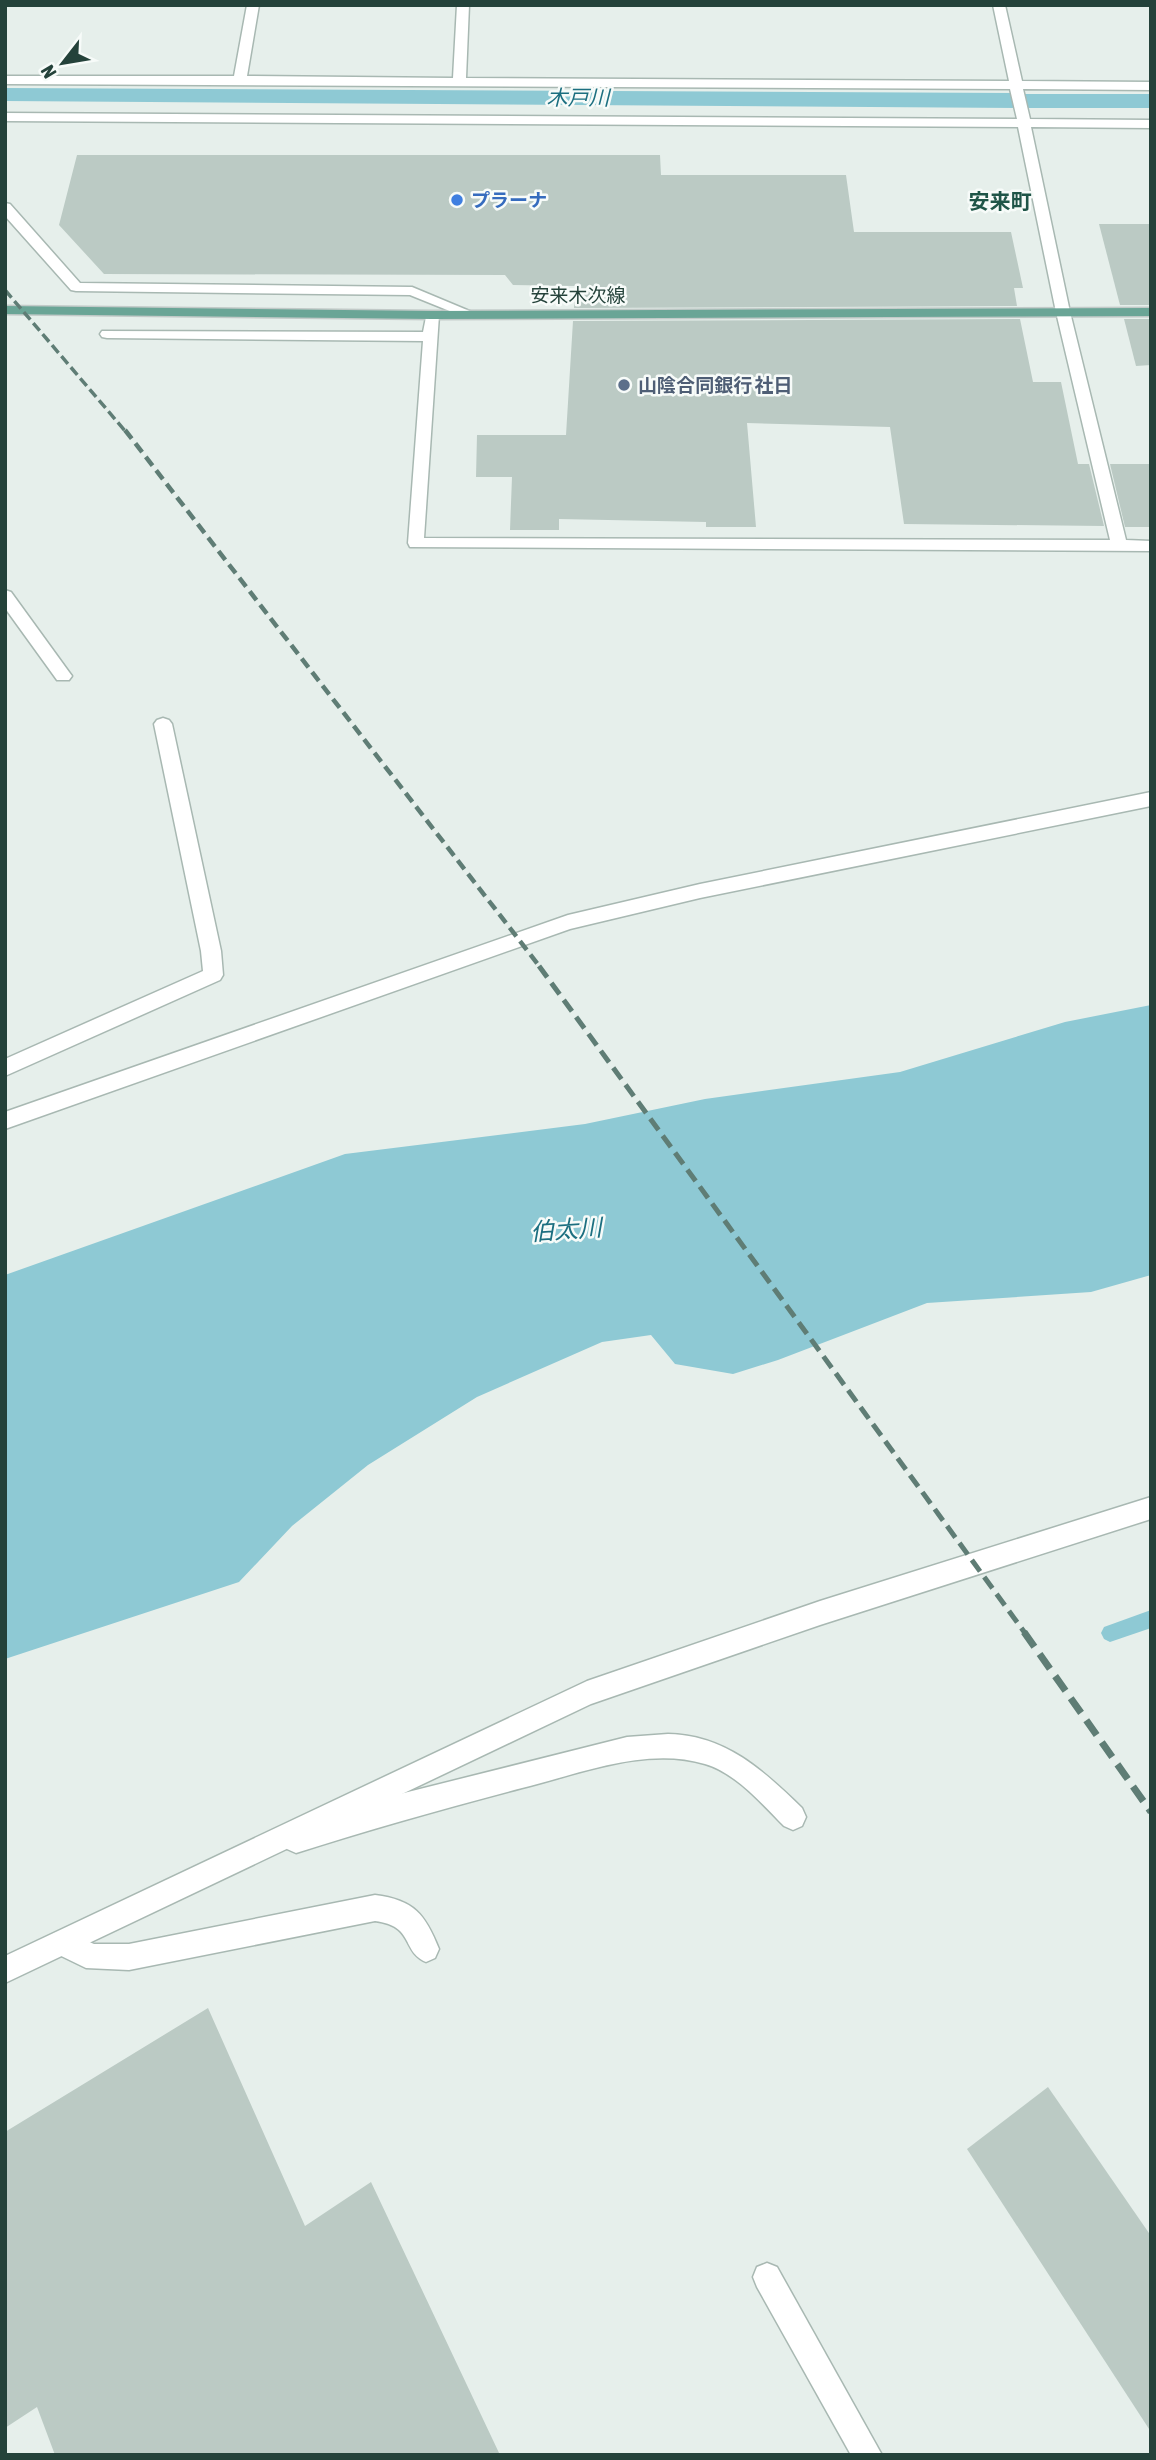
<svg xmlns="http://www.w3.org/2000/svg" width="1156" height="2460" viewBox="0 0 1156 2460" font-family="'Asap Condensed','Noto Sans JP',sans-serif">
  <rect width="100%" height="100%" fill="#e6efeb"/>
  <g fill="#8ec9d4">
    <polygon points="5,88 1013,93 1017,108 5,101"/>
    <polygon points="1020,94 1151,94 1151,108 1023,108"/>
    <polygon points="1151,1005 1151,1275 1091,1292 927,1303 778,1360 733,1374 675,1364 651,1335 602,1342 477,1397 368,1465 292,1526 239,1582 5,1659 5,1275 345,1154 585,1124 705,1099 900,1072 1065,1022"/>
  </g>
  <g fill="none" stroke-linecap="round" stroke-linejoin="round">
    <polygon fill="#8ec9d4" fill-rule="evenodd" points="1151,1610 1151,1628 1110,1642 1104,1639 1101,1633 1104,1627"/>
  </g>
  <g fill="#bbcac4">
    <polygon points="77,155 660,155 661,175 846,175 854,232 1011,232 1023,288 1014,288 1017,306 574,308 575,286 513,285 505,275 104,274 59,225"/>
    <polygon points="1099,224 1151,224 1151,305 1120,305"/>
    <polygon points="1020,319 1033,382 1061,382 1078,464 1089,464 1104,526 904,524 890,427 747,423 756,527 706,527 706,522 559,519 559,530 510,530 512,477 476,477 477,435 566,435 573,321"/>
    <polygon points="1124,319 1151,319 1151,365 1136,366"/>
    <polygon points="1110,464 1151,464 1151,527 1125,527"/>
    <polygon points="208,2008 305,2226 371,2182 500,2455 55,2455 37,2407 5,2428 5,2132"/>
    <polygon points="1048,2087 1151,2236 1151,2432 967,2149"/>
  </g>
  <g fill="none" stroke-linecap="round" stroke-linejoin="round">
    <defs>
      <g id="lane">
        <path d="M668 1734C725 1735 763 1770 802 1808L806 1817 802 1826 793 1830 784 1826C762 1804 736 1773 705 1764 646 1746 579 1774 522 1788 446 1808 371 1829 296 1853L287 1849 283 1840 287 1831 296 1827 400 1794 627 1737Z"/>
        <path d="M375 1895C414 1900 425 1914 439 1949L435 1958 426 1962C401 1951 415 1926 375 1921L129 1970 86 1968 53 1952 49 1943 53 1934 62 1930 94 1944H129Z"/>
      </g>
      <g id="street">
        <polygon points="247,5 259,5 247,76 453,78 457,5 469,5 466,78 1009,81 993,5 1005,5 1022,81 1151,82 1151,90 1023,89 1030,119 1151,120 1151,128 1031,127 1070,312 1126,540 1151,541 1151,551 410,547 408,543 423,341 107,338 102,337 100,334 102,331 423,332 427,312 437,312 439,315 424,538 1110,540 1056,312 1018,127 5,121 5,113 1017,119 1010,89 5,84 5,76 234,76"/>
        <polygon points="5,203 10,204 80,283 412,287 479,315 477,318 467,318 410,295 76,291 71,290 5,216"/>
        <polygon points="5,590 11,592 69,672 72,676 69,680 57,680 5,608"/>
        <polygon points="163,718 169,720 172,724 221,951 223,975 220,980 5,1076 5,1059 203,971 201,951 154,724 157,720"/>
        <polygon points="1151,792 1151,806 700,898 570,929 5,1129 5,1112 568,915 700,884"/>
        <polygon points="1151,1497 1151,1519 820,1625 591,1704 5,1983 5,1956 587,1681 820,1601"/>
        <polygon points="767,2263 777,2267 882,2455 851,2455 757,2287 753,2277 757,2267"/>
      </g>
      <polygon id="primary" points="5,306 432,311 1151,308 1151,316 432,319 5,314"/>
    </defs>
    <use href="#lane" stroke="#a8b8b2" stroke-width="3"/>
    <use href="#street" stroke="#a8b8b2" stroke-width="3"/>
    <use href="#primary" stroke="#c2cac8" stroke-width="3"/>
    <use href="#lane" fill="#fff" fill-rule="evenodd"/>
    <use href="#street" fill="#fff" fill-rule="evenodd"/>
    <use href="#primary" fill="#6aa596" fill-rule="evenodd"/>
    <polyline stroke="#5f7d75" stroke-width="3.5" stroke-dasharray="10 4.5" stroke-linecap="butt" points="5,290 126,432"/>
    <polyline stroke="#5f7d75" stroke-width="4.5" stroke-dasharray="11 6" stroke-linecap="butt" points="125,430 540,967"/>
    <polyline stroke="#5f7d75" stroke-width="5" stroke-dasharray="14 7" stroke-linecap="butt" points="539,966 1025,1633"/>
    <polyline stroke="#5f7d75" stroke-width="7" stroke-dasharray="18 9" stroke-linecap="butt" points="1024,1632 1151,1812"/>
  </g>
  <circle fill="#3f7fe0" stroke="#f7fbf9" stroke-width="2.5" cx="457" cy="200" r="7"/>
  <circle fill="#5c6f8a" stroke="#f7fbf9" stroke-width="2.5" cx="624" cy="385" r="7"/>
  <g text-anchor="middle" stroke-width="5" stroke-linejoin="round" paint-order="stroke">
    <g font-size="19" font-weight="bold" fill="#366cbe" stroke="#f7fbf9" text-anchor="start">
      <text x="471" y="207">プラーナ</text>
    </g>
    <g font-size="19" fill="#24423a" stroke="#f7fbf9">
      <text x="578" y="302">安来木次線</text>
    </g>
    <g font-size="19" font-weight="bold" fill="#4e5e75" stroke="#f7fbf9" text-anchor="start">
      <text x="638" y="392">山陰合同銀行 社日</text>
    </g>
    <g font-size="21" font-style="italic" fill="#1c6f80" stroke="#f7fbf9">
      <text x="578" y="105">木戸川</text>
    </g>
    <g font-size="21" font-weight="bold" fill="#1f5548" stroke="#f7fbf9">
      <text x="1000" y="209">安来町</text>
    </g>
    <g font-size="24" font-style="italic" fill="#1c6f80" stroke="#f7fbf9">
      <text transform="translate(566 1230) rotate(-4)" y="8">伯太川</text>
    </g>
  </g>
  <rect width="1156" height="2460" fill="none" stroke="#24423a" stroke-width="14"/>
  <g transform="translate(63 63) rotate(239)" stroke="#f7fbf9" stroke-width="5" paint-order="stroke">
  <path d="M0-5L12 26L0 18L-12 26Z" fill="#24423a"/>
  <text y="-10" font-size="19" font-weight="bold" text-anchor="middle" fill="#24423a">N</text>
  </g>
</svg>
